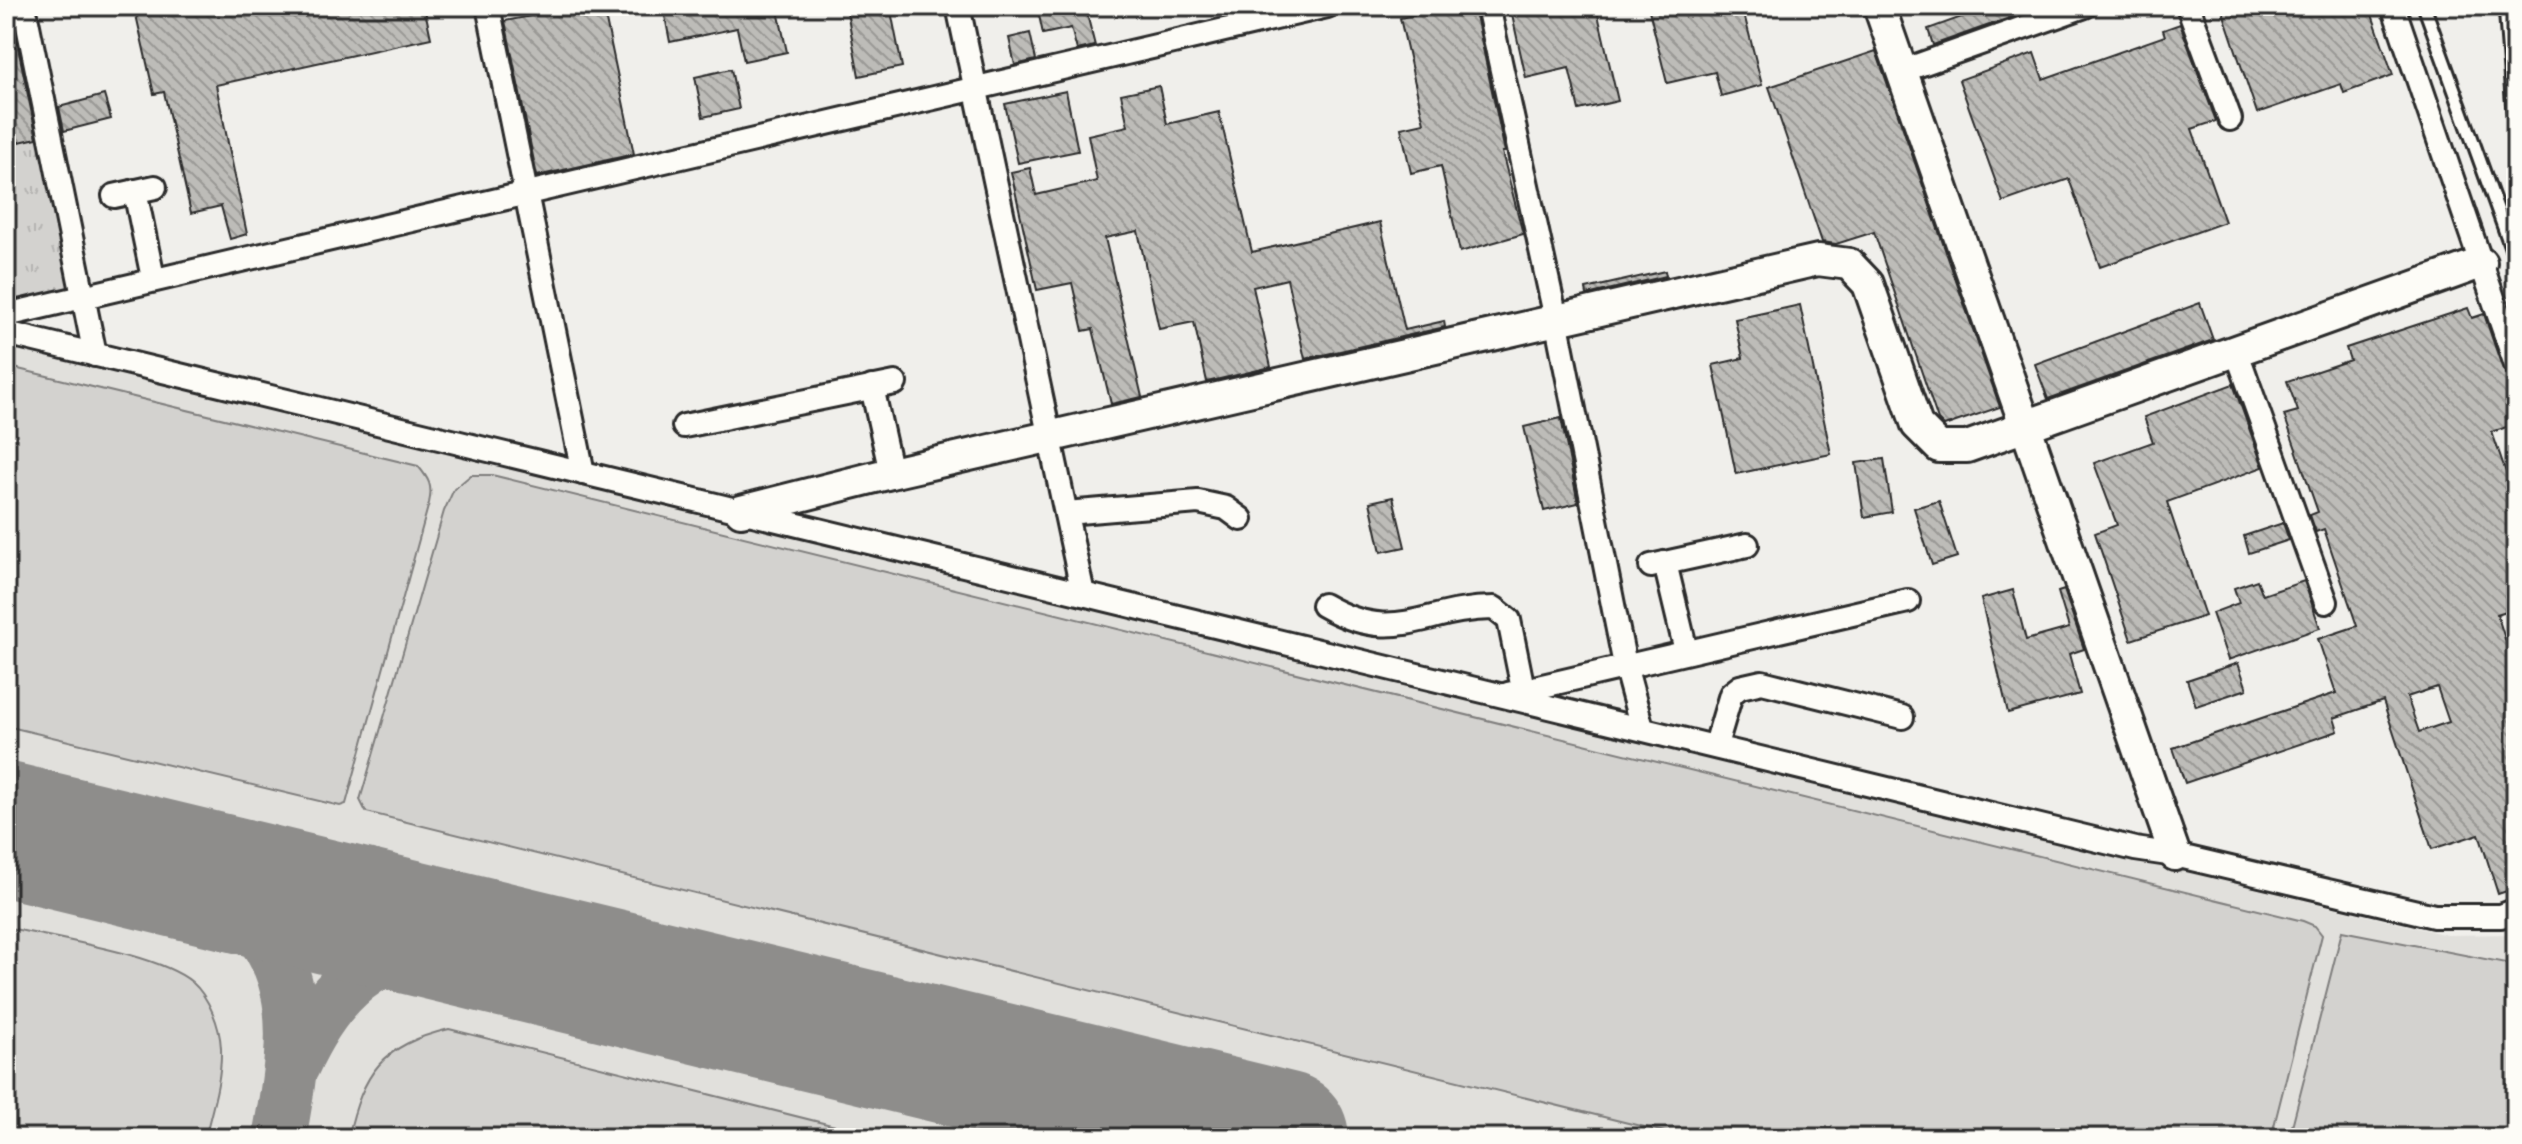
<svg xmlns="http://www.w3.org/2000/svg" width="2522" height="1144" viewBox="0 0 2522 1144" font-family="'Architects Daughter',sans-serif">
  <defs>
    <pattern id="park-tufts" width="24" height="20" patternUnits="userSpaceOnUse" patternTransform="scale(2)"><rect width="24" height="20" fill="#d3d2cf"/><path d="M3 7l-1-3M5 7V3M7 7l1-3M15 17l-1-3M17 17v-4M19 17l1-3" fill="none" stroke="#b5b4b2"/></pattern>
    <pattern id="building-back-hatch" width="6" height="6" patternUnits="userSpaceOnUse" patternTransform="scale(2)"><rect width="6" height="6" fill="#bdbcb8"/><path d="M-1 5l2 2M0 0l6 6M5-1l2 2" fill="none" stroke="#9a9996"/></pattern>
  </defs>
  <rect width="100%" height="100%" fill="#f0efeb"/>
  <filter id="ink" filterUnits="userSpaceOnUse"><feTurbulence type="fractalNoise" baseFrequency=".0125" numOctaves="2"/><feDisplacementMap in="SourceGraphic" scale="16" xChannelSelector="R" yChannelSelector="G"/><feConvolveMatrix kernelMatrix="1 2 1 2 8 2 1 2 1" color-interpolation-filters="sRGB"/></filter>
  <g filter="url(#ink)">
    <polygon fill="#e1e0dc" points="6,346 2447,935 2516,934 2516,1138 6,1138"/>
    <g fill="#d3d2cf" stroke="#7f7e7d" stroke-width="2">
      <path d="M6 366 418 466C429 479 433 486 429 503L346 804 340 806 6 726Z"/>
      <polygon points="471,475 492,475 2303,921 2315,926 2322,935 2271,1138 1689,1138 366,812 360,800 444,511 454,489"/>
      <path d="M6 927C54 939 157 953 192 982 209 997 220 1026 221 1048 222 1079 212 1109 205 1138H6Z"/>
      <polygon points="2342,931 2516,965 2516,1138 2289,1138"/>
      <path d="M449 1029 883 1138H348C363 1072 382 1045 449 1029Z"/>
    </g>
    <polygon fill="url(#park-tufts)" stroke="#7f7e7d" stroke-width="2" points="36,129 74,288 6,304 6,136"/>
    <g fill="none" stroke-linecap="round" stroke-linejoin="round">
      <g stroke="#8e8d8b" stroke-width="54">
        <path d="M200 876C306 949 301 1022 279 1138"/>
        <path d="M293 1065C328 988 372 950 457 938"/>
        <polyline points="1092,1092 1125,1107 1168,1138"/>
      </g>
      <polyline stroke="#8e8d8b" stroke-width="134" points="6,829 1282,1138"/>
    </g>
    <g fill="url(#building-back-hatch)" stroke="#2b2b2b" stroke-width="2" fill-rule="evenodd">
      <polygon points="134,6 424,6 431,38 216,85 247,234 230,239 221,206 191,213 164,92 154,94"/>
      <polygon points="582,6 603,6 634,154 537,176 505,21"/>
      <polygon points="663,6 777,6 787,52 744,61 737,28 670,42"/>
      <polygon points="846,6 890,6 902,67 859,76"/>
      <polygon points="1037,6 1085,6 1095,46 1077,50 1071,28 1043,34"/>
      <polygon points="1452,6 1474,6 1505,152 1502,152 1523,234 1460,252 1441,166 1411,173 1401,128 1424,123 1400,18"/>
      <polygon points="1510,6 1596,6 1618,101 1579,110 1569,68 1526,78"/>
      <polygon points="1648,6 1742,6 1762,85 1721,96 1715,72 1667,83"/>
      <polygon points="1970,6 2043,6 1933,45 1928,29 1973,13"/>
      <polygon points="2221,6 2369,6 2393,75 2344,93 2341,84 2257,113"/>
      <polygon points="13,24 37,138 6,145 6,26"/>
      <polygon points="2180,24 2216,121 2192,129 2225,222 2100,267 2069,179 2003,202 1959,80 2034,53 2043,79 2165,36 2163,30"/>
      <polygon points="1030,33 1036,60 1015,65 1009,38"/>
      <polygon points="1876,51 2000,407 1944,426 1938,420 1874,232 1836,244 1822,242 1769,87"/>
      <polygon points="731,69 739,109 703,117 695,77"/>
      <polygon points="1159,86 1167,124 1219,112 1252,252 1380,222 1405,330 1444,321 1445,327 1305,359 1287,279 1253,287 1271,367 1207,382 1194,322 1159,329 1138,231 1105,238 1142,397 1111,404 1093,329 1083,331 1072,283 1037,290 1011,172 1030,168 1036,195 1097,181 1088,135 1128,126 1121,94"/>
      <polygon points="1066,91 1078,151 1018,163 1005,104"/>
      <polygon points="104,95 111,119 64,131 59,107"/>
      <polygon points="1665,271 1666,276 1587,295 1586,289"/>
      <polygon points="2200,303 2213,340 2048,399 2035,364"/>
      <polygon points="1800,305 1831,454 1736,474 1713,365 1743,358 1735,319"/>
      <path d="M2468 308 2472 318 2484 314 2503 370 2516 381V424L2492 432 2516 501V608L2497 614 2516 673V888L2498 894 2479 834 2432 849 2383 701 2334 718 2338 731 2185 783 2173 748 2336 693 2318 639 2357 626 2324 529 2316 532 2310 515 2318 512 2284 415 2298 411 2287 381 2350 360 2346 348ZM2437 687 2449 722 2419 732 2407 697Z"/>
      <polygon points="2233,384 2263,467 2167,502 2205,616 2131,640 2095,533 2117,525 2094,463 2153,442 2144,417"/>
      <polygon points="1561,418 1578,503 1544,511 1524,427"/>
      <polygon points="1884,459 1892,512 1864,517 1856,463"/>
      <polygon points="1393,497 1405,547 1381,552 1370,502"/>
      <polygon points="1939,501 1957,557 1932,565 1914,508"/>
      <polygon points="2283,523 2289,540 2249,553 2244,536"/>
      <polygon points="2257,580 2263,595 2304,581 2320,628 2228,660 2212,613 2239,603 2234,588"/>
      <polygon points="2013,590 2026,640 2069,628 2058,592 2064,590 2084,649 2069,654 2080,694 2008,713 1981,599"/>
      <polygon points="2238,663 2247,689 2196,706 2187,680"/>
    </g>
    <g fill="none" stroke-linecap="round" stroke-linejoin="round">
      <defs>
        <g id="lane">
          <polyline points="2424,6 2516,261"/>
          <polyline points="2505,6 2516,150"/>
        </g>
        <g id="street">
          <polyline points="24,6 95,355"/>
          <polyline points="488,6 583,473"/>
          <polyline points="958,6 1083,594"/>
          <polyline points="1488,6 1556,319 1625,665 1642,728"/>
          <polyline points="2188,6 2230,119"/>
          <polyline points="2393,6 2516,365"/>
          <polyline points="1902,71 2085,6"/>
          <polyline points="135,191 153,278"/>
          <polyline points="114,196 155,187"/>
          <polyline points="6,315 1327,6"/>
          <polyline points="6,333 2135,849 2175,855 2434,916 2501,916 2516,910"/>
          <polyline points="2236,350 2326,602"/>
          <polyline points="872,387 891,473"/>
          <polyline points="684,426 895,383"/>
          <polyline points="1066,513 1198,502 1226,508 1241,519"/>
          <polyline points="1665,563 1686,651"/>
          <polyline points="1651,566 1747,545"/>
          <path d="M1323 605C1396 647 1423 608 1494 608L1509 620 1523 689"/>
          <polyline points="1508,694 1908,601"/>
          <polyline points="1716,745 1731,694 1740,687 1762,682 1902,717"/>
        </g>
        <g id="secondary">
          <polyline points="1879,6 2175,855"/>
          <polyline points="741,511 891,473 1818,260 1849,264 1868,284 1917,425 1939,447 1967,447 2481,263"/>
        </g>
      </defs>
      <use href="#lane" stroke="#2b2b2b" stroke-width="17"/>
      <use href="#street" stroke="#2b2b2b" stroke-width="28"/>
      <use href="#secondary" stroke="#2b2b2b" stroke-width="36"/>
      <use href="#lane" stroke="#fdfcf7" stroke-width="11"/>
      <use href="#street" stroke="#fdfcf7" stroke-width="22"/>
      <use href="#secondary" stroke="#fdfcf7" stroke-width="30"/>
    </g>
  </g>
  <rect width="2522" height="1144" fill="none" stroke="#fdfcf7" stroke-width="32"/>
  <rect x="16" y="16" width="2490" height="1112" fill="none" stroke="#2b2b2b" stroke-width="3" filter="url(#ink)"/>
</svg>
